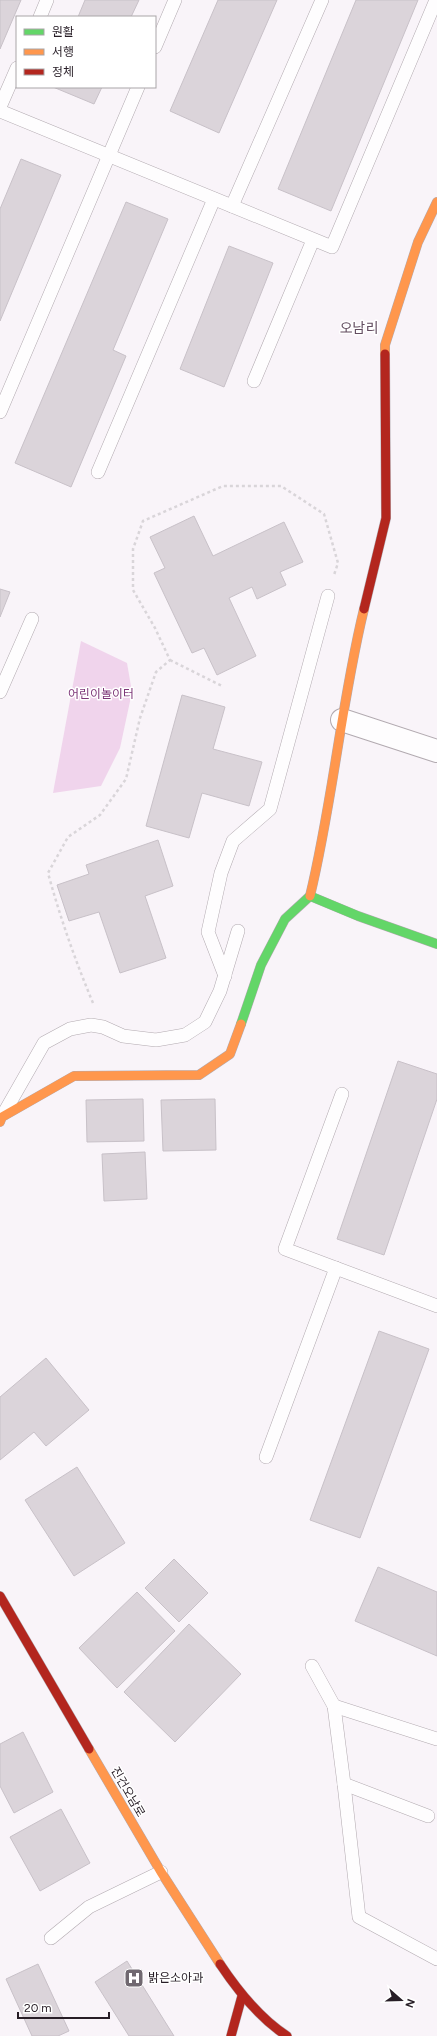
<svg xmlns="http://www.w3.org/2000/svg" width="437" height="2036" viewBox="0 0 437 2036" font-family="Figtree,'Noto Sans KR',sans-serif">
  <rect width="100%" height="100%" fill="#f9f4f9"/>
  <polygon fill="#f0d4ec" points="81,641 127,663 132,692 120,748 101,786 53,793"/>
  <g fill="#dbd4da" stroke="#c8c1c8">
    <polygon points="0,0 21,0 0,49"/>
    <polygon points="85,0 139,0 131,17 78,17"/>
    <polygon points="218,0 277,0 219,133 170,111"/>
    <polygon points="356,0 418,0 331,211 278,189"/>
    <polygon points="53,87 102,87 94,104"/>
    <polygon points="21,159 61,175 0,321 0,209"/>
    <polygon points="126,202 168,219 113,350 126,356 71,487 15,463"/>
    <polygon points="229,246 273,263 224,387 180,369"/>
    <polygon points="194,516 213,556 284,522 303,562 280,572 286,585 257,599 252,587 229,598 256,656 217,675 204,648 192,653 154,573 165,568 150,537"/>
    <polygon points="0,589 10,592 0,617"/>
    <polygon points="182,695 225,707 213,749 262,762 249,806 202,793 189,838 146,826"/>
    <polygon points="158,840 173,886 145,896 166,958 120,973 99,912 69,921 57,885 89,874 86,865"/>
    <polygon points="398,1061 437,1074 437,1099 384,1255 337,1239"/>
    <polygon points="143,1099 144,1141 87,1142 86,1100"/>
    <polygon points="215,1099 216,1150 163,1151 161,1100"/>
    <polygon points="145,1152 147,1199 104,1201 102,1154"/>
    <polygon points="379,1331 429,1349 360,1538 310,1520"/>
    <polygon points="46,1358 89,1410 46,1446 34,1432 0,1460 0,1397"/>
    <polygon points="77,1467 125,1543 74,1576 25,1500"/>
    <polygon points="174,1559 208,1593 179,1622 145,1588"/>
    <polygon points="378,1567 437,1592 437,1656 355,1621"/>
    <polygon points="137,1592 175,1631 117,1688 79,1648"/>
    <polygon points="189,1624 241,1674 175,1742 124,1692"/>
    <polygon points="23,1732 53,1792 14,1813 0,1786 0,1744"/>
    <polygon points="61,1809 90,1863 40,1891 10,1837"/>
    <polygon points="127,1961 174,2036 129,2036 95,1982"/>
    <polygon points="38,1964 69,2031 58,2036 32,2036 6,1979"/>
  </g>
  <g fill="none" stroke-linecap="round" stroke-linejoin="round">
    <defs>
      <g id="lane">
        <polyline points="40,17 47,0"/>
        <polyline points="155,47 175,0"/>
        <polyline points="0,107 17,68"/>
        <polyline points="0,111 332,247 436,0"/>
        <polyline points="232,206 322,0"/>
        <polyline points="254,381 313,240"/>
        <polyline points="0,412 138,87"/>
        <polyline points="98,472 214,199"/>
        <polyline points="0,692 32,619"/>
        <polyline points="225,976 208,932 221,873 233,841 270,809 328,596"/>
        <polyline points="342,1094 285,1249 437,1306"/>
        <polyline points="4,1113 44,1043 70,1029 91,1025 103,1027 123,1036 156,1040 185,1035 205,1022 220,991 238,931"/>
        <polyline points="266,1457 336,1268"/>
        <polyline points="312,1666 334,1706 344,1784 359,1917 437,1959"/>
        <polyline points="334,1706 437,1739"/>
        <polyline points="344,1784 428,1816"/>
        <polyline points="51,1938 89,1907 161,1872"/>
      </g>
      <polyline id="street" points="342,720 437,751"/>
      <polyline id="fast" points="241,1024 261,965 285,919 310,896 358,916 437,944"/>
      <g id="slow">
        <polyline points="385,354 385,345 418,242 437,202"/>
        <path d="M310 896C333 801 341 703 364 609"/>
        <polyline points="0,1122 2,1117 74,1076 199,1075 230,1054 241,1024"/>
        <polyline points="89,1749 161,1872 220,1964"/>
      </g>
      <g id="jam">
        <polyline points="364,609 386,518 385,354"/>
        <polyline points="0,1596 89,1749"/>
        <path d="M220 1964C238 1991 259 2018 287 2036"/>
        <polyline points="231,2036 242,1996"/>
      </g>
    </defs>
    <use href="#lane" stroke="#b2aab0" stroke-width="14"/>
    <use href="#street" stroke="#b2aab0" stroke-width="24"/>
    <use href="#fast" stroke="#b2aab0" stroke-width="10"/>
    <use href="#slow" stroke="#b2aab0" stroke-width="10"/>
    <use href="#jam" stroke="#b2aab0" stroke-width="10"/>
    <g stroke="#d9d5d9" stroke-width="2.5" stroke-dasharray="3 3" stroke-linecap="butt">
      <polyline points="170,660 222,686"/>
      <path d="M93 1003C75 960 60 917 48 873L68 837 100 815 126 779 140 718 156 672 170 660 155 628 133 590V549L143 521 223 486H281L324 514 338 563 334 575"/>
    </g>
    <use href="#lane" stroke="#fefdfe" stroke-width="13"/>
    <use href="#street" stroke="#fefdfe" stroke-width="22"/>
    <use href="#fast" stroke="#63d668" stroke-width="9"/>
    <use href="#slow" stroke="#ff974d" stroke-width="9"/>
    <use href="#jam" stroke="#b3261e" stroke-width="9"/>
  </g>
  <defs>
    <symbol id="hospital-square" viewBox="-11 -11 22 22"><rect x="-9" y="-9" width="18" height="18" rx="4" fill="#706870" stroke="#fff"/><path d="M-5-5h3v3.5h4V-5h3V5h-3V1.5h-4V5h-3Z" fill="#fff"/></symbol>
  </defs>
  <g fill-rule="evenodd">
    <use href="#hospital-square" x="123" y="1967" width="22" height="22"/>
  </g>
  <g text-anchor="middle" stroke-width="3" stroke-linejoin="round" paint-order="stroke">
    <g font-size="12" fill="#7c3577" stroke="#fff">
      <text x="101" y="698">어린이놀이터</text>
    </g>
    <g font-size="12" fill="#271d26" stroke="#fff">
      <text transform="translate(128 1792) rotate(60)" y="4">진건오남로</text>
    </g>
    <g font-size="12" fill="#271d26" stroke="#fff" text-anchor="start">
      <text x="148" y="1982">밝은소아과</text>
    </g>
    <g font-size="14" fill="#634d60" stroke="#fff">
      <text x="359" y="333">오남리</text>
    </g>
  </g>
  <rect x="16" y="16" width="140" height="72" fill="#ffffff" stroke="#a9a5a8"/>
  <rect x="24" y="29" width="20" height="6" fill="#63d668" stroke="#a9a5a8"/>
  <text x="52" y="36" font-size="12" fill="#271d26">원활</text>
  <rect x="24" y="49" width="20" height="6" fill="#ff974d" stroke="#a9a5a8"/>
  <text x="52" y="56" font-size="12" fill="#271d26">서행</text>
  <rect x="24" y="69" width="20" height="6" fill="#b3261e" stroke="#a9a5a8"/>
  <text x="52" y="76" font-size="12" fill="#271d26">정체</text>
  <g transform="translate(401 2000) rotate(110)" stroke="#ffffff" stroke-width="3" paint-order="stroke">
  <path d="M0-3L7 15L0 10L-7 15Z" fill="#271d26"/>
  <text y="-6" font-size="11" font-weight="bold" text-anchor="middle" fill="#271d26">N</text>
  </g>
  <path d="M18 2012v6h91v-6" fill="none" stroke="#271d26" stroke-width="2"/>
  <text x="24" y="2012" font-size="12" fill="#271d26" stroke="#ffffff" stroke-width="3" paint-order="stroke">20 m</text>
</svg>
